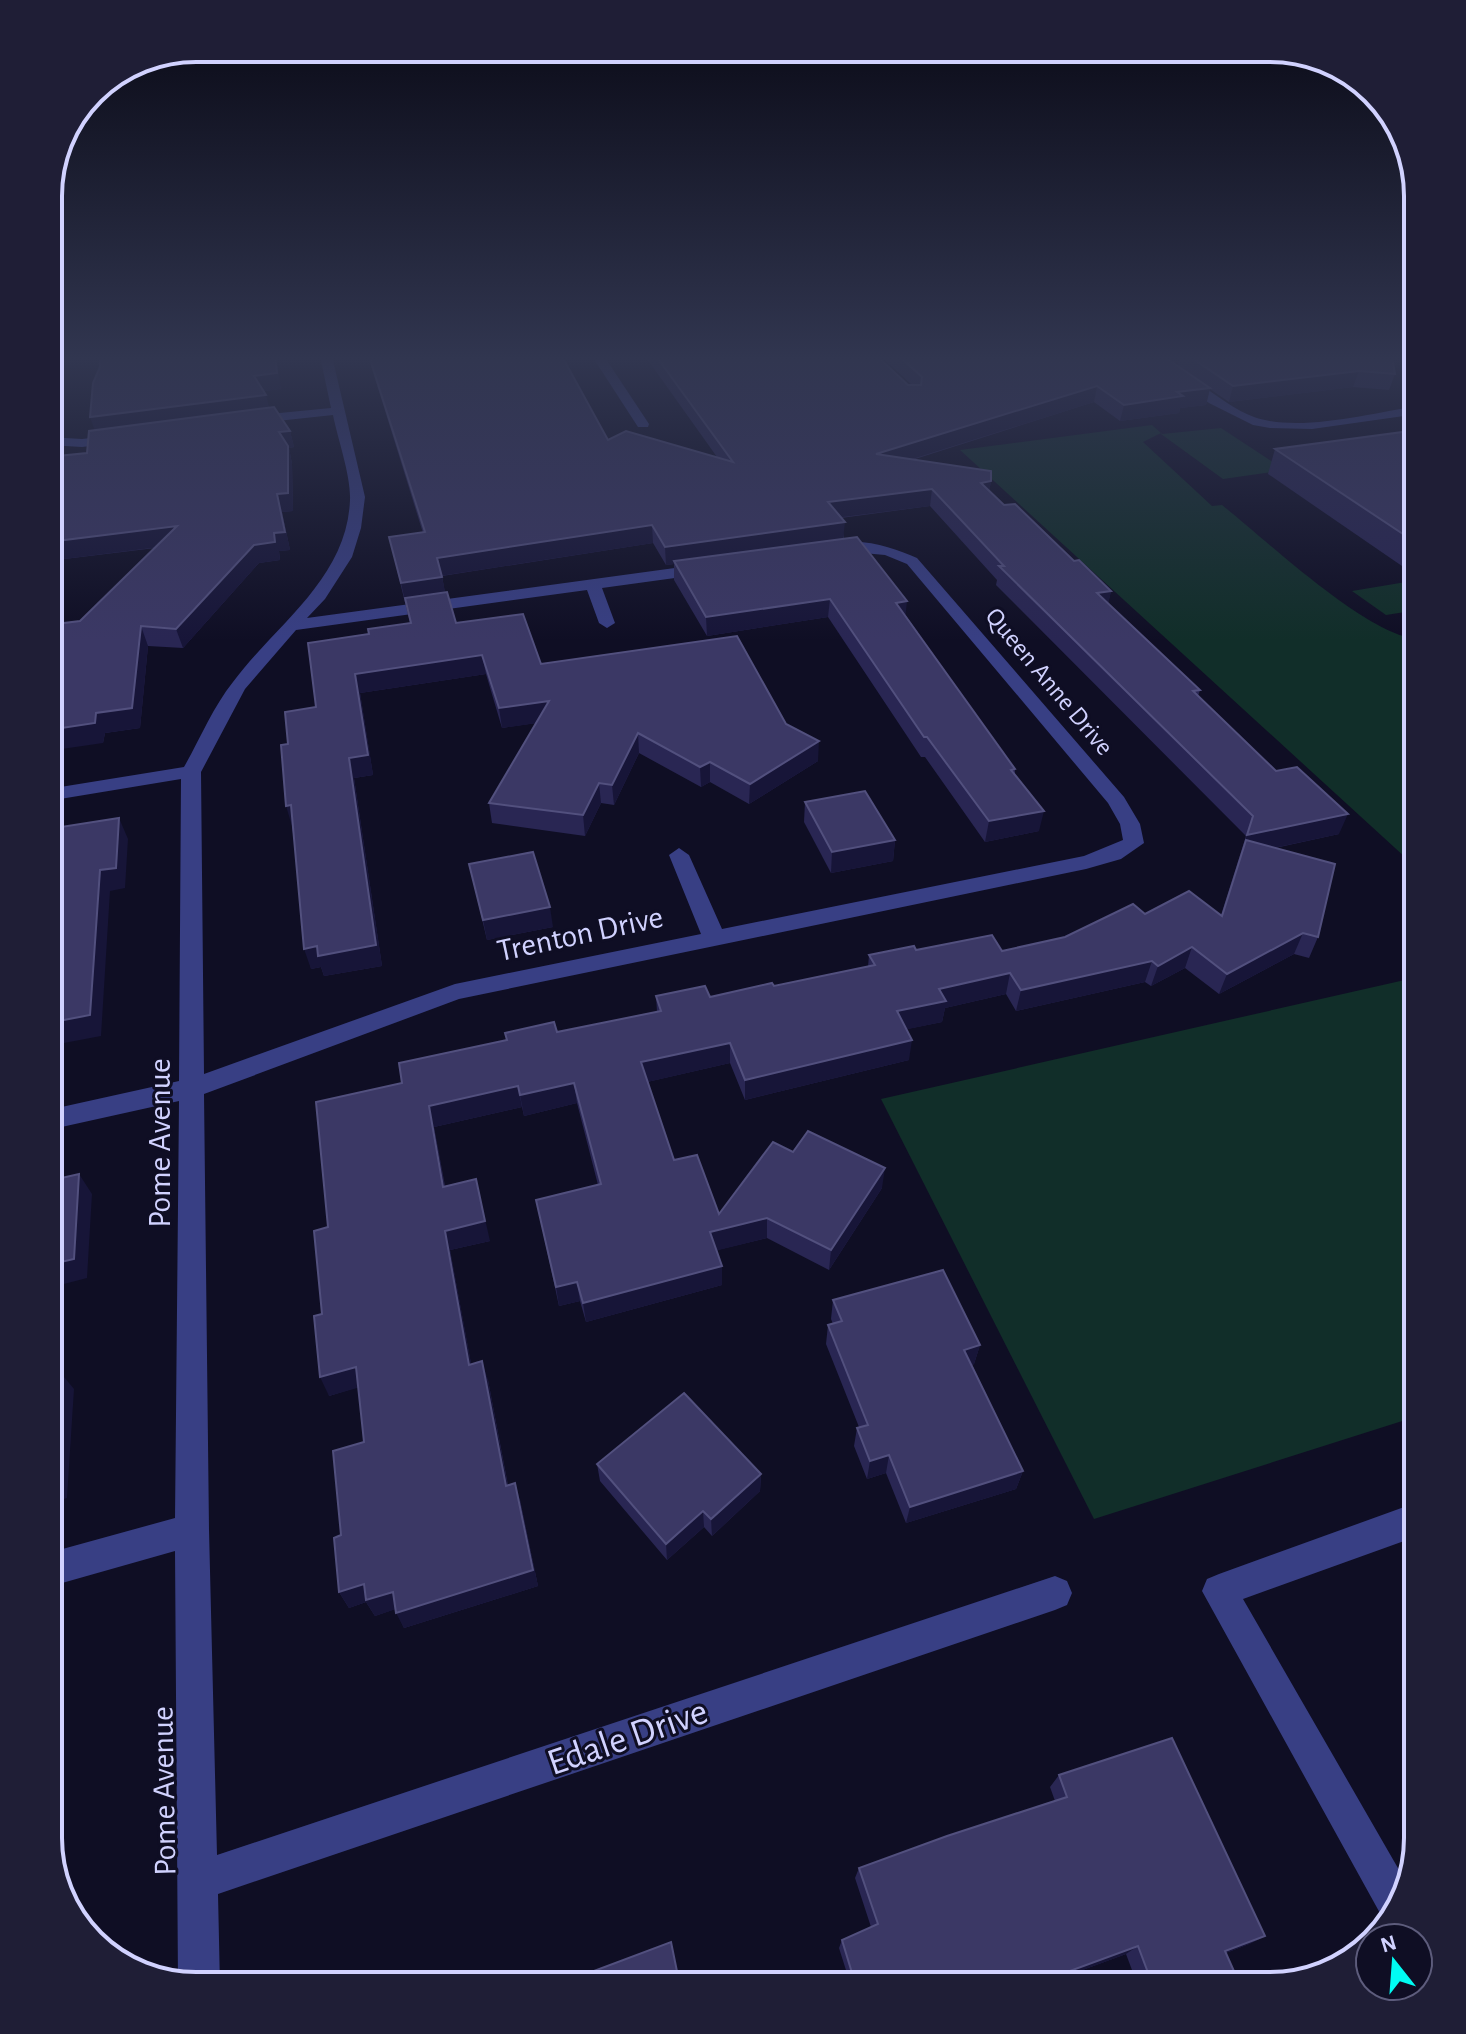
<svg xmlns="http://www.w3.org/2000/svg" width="1466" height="2034" viewBox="0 0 1466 2034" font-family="'Alegreya Sans',sans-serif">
  <rect width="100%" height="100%" fill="#0f0e24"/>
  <g fill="#112e29">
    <path d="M1152 425 1162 434 1221 428 1285 470 1223 479 1161 434V433L1143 442 1212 506 1222 505C1265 539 1367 636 1418 639V869L960 450Z"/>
    <polygon points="1418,580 1418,610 1386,615 1352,591"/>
    <polygon points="1418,977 1418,1416 1094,1519 881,1099"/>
  </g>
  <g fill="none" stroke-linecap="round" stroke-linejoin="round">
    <g fill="#383f84" fill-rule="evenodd">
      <polygon points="52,356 64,356 54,398 48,402 48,372"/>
      <path d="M320 356H332L365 497 361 528 352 557 325 599 307 618 704 564 712 569 704 574 602 588 615 623 607 628 599 623 587 590 296 630 245 689 201 772 204 1074 455 984 701 934 669 855 679 848 689 855 722 929 1084 856 1123 840 1120 824 1108 803 907 564 885 555 852 552 830 553 827 550C850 532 893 548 917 558L1124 797 1140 824 1144 843 1121 859 1086 869 459 999 204 1094 209 1530 217 1855 1055 1576 1067 1581 1072 1593 1067 1605 1055 1610 218 1894 220 1986 178 1983 175 1551 48 1587V1553L175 1518 179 1101 48 1130V1110L179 1081 181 779 48 801V789L184 767C200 739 213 707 233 682 276 624 347 579 350 500 351 476 338 440 333 415L249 424 243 420 249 416 331 408Z"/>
      <polygon points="592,356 604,356 649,424 648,427 638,427"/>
      <path d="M1143 356C1173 356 1220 405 1254 417 1299 433 1371 413 1418 406V414L1312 429 1270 428 1253 425 1209 403Z"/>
      <polygon points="117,435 124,439 122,442 82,447 48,445 48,437 82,439"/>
      <polygon points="1418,1502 1418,1536 1243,1599 1406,1882 1398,1912 1386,1924 1202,1591 1207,1579 1219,1574"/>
    </g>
  </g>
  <g fill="#292653">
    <polygon points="368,356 559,356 608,440 717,457 645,356 877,356 908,385 912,385 881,356 1163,356 1177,366 1180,356 1392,356 1395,374 1389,390 1353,387 1229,402 1210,389 1206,405 1180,408 1179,413 1120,421 1094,402 912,460 991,481 989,491 1004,505 1111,591 1108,603 1200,690 1198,696 1339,834 1275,848 1318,937 1309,958 1294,954 1219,994 1185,968 1151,986 1145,982 1016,1011 1006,994 945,1008 942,1022 907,1029 909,1060 745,1100 730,1063 647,1082 674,1160 719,1214 793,1152 882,1188 829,1270 767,1238 717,1250 722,1285 586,1322 580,1301 559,1306 536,1200 598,1185 577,1103 524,1116 522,1107 434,1127 445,1186 490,1241 450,1250 471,1364 488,1380 508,1485 520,1500 538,1586 404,1628 395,1609 375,1616 366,1602 349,1608 339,1592 341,1535 364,1442 358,1387 329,1396 322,1314 328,1227 402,1083 557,1032 657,1012 656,996 710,997 774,986 868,967 869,955 916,950 1002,951 1065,937 1145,914 1221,915 1246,836 996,585 997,580 930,506 841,518 844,539 906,616 1015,769 1015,774 1039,831 985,842 925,757 921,757 828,617 707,636 674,580 674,564 666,565 653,543 442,576 445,593 456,623 541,664 786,724 818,761 749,804 710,782 701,787 639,753 614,805 601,803 585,836 492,823 489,803 536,723 502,728 486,674 360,693 373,775 354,778 382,966 324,976 321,967 311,969 292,826 288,744 369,634 410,623 389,537 423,533"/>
    <polygon points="1408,356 1418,356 1418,361"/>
    <polygon points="93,383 281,389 264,391 269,408 290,431 294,447 289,448 292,464 293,511 282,512 290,550 279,551 280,560 259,563 183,648 148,646 140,728 105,733 103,743 80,621 155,548 48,561 48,457 87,453 95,431"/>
    <polygon points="1418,430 1418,577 1268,474 1275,449"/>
    <polygon points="805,802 895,840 893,861 831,873 804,822"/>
    <polygon points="469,864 553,927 487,940"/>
    <polygon points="833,1300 980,1345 974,1364 972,1365 1023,1471 1016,1489 906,1523 886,1473 867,1479 854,1446 857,1428 859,1427 826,1344 828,1325 833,1324 831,1319"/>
    <polygon points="597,1464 761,1474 760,1491 712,1536 704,1527 667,1560 600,1481"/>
    <polygon points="1059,1775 1265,1936 1249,1944 1226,1953 1237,1978 1219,1986 1138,1986 1126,1954 1039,1986 851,1986 839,1948 842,1940 871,1927 855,1878 859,1868 1055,1801 1050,1787"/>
  </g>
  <g fill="#171538">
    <polygon points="275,356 276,356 281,389 258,392 254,376"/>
    <polygon points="1359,371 1353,387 1229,402 1233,386"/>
    <polygon points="1097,386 1094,402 874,471 876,454"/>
    <polygon points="1210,388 1206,405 1180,408 1179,413 1120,421 1124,405 1177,392"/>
    <polygon points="266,395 270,411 96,434 90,417"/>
    <polygon points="290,431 294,447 289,448 292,464 293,511 282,512 290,550 279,551 280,560 259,563 183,648 176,629 254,545 277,494 279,432"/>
    <polygon points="991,481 988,499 981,483"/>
    <polygon points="932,489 930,506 827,519 828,502"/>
    <polygon points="845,522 843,540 674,561 674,564 666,565 665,547"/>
    <polygon points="652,525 653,543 440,576 437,558"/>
    <polygon points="177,526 183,544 48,561 48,542"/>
    <polygon points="442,577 446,596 405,601 401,583"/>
    <polygon points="1111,591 1107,610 1097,593"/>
    <polygon points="830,599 828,617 707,636 706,617"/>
    <polygon points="907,601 905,620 896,603"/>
    <polygon points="141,626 148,646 140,728 105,733 103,743 48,751 48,730 96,713"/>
    <polygon points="482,655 486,674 360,693 373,775 354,778 382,966 324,976 321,967 311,969 304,949 355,674"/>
    <polygon points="549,701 551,721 502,728 499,708"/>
    <polygon points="638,733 639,753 614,805 612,785"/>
    <polygon points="819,741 818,761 749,804 750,784"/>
    <polygon points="710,762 710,782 701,787 700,767"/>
    <polygon points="599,783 601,803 585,836 583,815"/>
    <polygon points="291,805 298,826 292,826 286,806"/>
    <polygon points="1044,811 1039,831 985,842 989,821"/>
    <polygon points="1348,814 1339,834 1241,855 1246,840 1240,856 1247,835"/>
    <polygon points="119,818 128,839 125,888 110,891 101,1036 48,1046 48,1023"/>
    <polygon points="895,840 893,861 831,873 832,852"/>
    <polygon points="550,907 553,927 487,940 483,920"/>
    <polygon points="1303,933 1294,954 1219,994 1227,974"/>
    <polygon points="1192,947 1185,968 1151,986 1158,966"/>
    <polygon points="1152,961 1145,982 1016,1011 1021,990"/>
    <polygon points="1010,973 1006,994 945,1008 942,1022 894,1032 897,1011 939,989"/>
    <polygon points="912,1040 909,1060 745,1100 745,1080"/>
    <polygon points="730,1043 730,1063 643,1083 641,1062"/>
    <polygon points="574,1083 577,1103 524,1116 520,1095"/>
    <polygon points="518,1086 522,1107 434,1127 448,1207 443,1187 429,1106"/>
    <polygon points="885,1168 882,1188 829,1270 831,1250"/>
    <polygon points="79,1174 92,1194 87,1278 60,1285 58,1318 48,1320 48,1265"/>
    <polygon points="476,1179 490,1241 450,1250 475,1384 469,1365 445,1231"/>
    <polygon points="767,1218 767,1238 711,1252 710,1232"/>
    <polygon points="722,1266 722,1285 586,1322 583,1303"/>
    <polygon points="577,1282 580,1301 559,1306 556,1287"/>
    <polygon points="980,1345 974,1364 959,1368 964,1350"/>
    <polygon points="482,1361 488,1380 511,1503 506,1486"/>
    <polygon points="356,1367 364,1386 329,1396 320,1377"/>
    <polygon points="59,1371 74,1389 67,1498 48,1504 48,1482"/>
    <polygon points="889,1455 886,1473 867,1479 870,1461"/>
    <polygon points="1023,1471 1016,1489 906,1523 910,1507"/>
    <polygon points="761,1474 760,1491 712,1536 711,1519"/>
    <polygon points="515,1483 520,1500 538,1586 404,1628 396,1613"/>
    <polygon points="703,1511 704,1527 667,1560 666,1544"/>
    <polygon points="364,1584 393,1592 402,1607 375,1616 366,1602 349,1608 339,1592"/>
    <polygon points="48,1635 63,1648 54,1849 51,1850 48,1838"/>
    <polygon points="1265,1936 1249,1944 1210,1959 1225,1951"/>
    <polygon points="1138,1946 1126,1954 1039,1986 1029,1986"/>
  </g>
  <g fill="#3b3865" stroke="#52507e" stroke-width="2">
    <polygon points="100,356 275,356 277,373 254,376 266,395 90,417 93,383 100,367"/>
    <polygon points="369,356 559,356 560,358 563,358 608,440 626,431 733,462 656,356 877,356 908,385 921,385 922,377 899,356 1163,356 1210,388 1177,392 1183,396 1124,405 1097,386 876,454 991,471 991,481 981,483 1004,505 1015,504 1074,561 1079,560 1111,591 1097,593 1200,690 1193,691 1276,771 1297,767 1348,814 1247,835 1253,816 999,566 1004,566 932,489 828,502 845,522 665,547 652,525 437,558 442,577 401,583 389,537 425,532"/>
    <polygon points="1189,356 1392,356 1395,374 1359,371 1233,386"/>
    <polygon points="274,407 290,431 279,432 288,446 288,493 277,494 285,532 274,533 275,542 254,545 176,629 141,626 132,708 96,713 95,723 48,730 48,625 80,621 177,526 48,542 48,457 87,453 89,431"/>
    <polygon points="1418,430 1418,544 1275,449"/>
    <polygon points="857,537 907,601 896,603 1015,769 1011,770 1044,811 989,821 927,737 924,737 830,599 706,617 674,561"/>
    <polygon points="447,592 456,623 523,614 541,664 737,636 786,724 819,741 750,784 710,762 700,767 638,733 612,785 599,783 583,815 489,803 549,701 499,708 482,655 355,674 368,755 349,758 376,945 318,956 317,946 304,949 291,805 286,806 281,745 288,744 285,712 316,707 308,643 369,634 368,629 411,623 405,598"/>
    <polygon points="865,791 895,840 832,852 805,802"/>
    <polygon points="119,818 116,868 100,870 90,1015 48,1023 48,829"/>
    <polygon points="1246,840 1335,864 1318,937 1303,933 1227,974 1192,947 1158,966 1152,961 1021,990 1010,973 939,989 946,1001 897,1011 912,1040 745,1080 730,1043 641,1062 674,1160 697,1155 719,1214 773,1142 793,1152 808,1131 885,1168 831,1250 767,1218 710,1232 722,1266 583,1303 577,1282 556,1287 536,1200 601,1184 574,1083 520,1095 518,1086 429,1106 443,1187 476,1179 485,1221 445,1231 469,1365 482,1361 506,1486 515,1483 533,1570 396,1613 393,1592 366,1600 364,1584 339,1592 334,1538 341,1535 333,1451 364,1442 356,1367 320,1377 314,1316 322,1314 314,1231 328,1227 316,1102 402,1083 399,1063 507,1040 505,1033 554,1022 557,1032 661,1011 656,996 705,986 710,997 772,983 774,986 875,965 869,955 914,946 916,950 992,935 1002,951 1065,937 1133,904 1145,914 1189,891 1222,916"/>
    <polygon points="533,852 550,907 483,920 469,864"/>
    <polygon points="79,1174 74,1259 48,1265 48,1181"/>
    <polygon points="943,1270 980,1345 964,1350 1023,1471 910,1507 889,1455 870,1461 857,1428 868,1425 828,1325 842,1321 833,1300"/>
    <polygon points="59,1371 52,1481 48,1482 48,1374"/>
    <polygon points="684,1393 761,1474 711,1519 703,1511 666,1544 597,1464"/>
    <polygon points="1172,1738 1265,1936 1225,1951 1237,1978 1216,1986 1153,1986 1138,1946 1029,1986 856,1986 842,1940 878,1924 859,1868 947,1836 1067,1797 1059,1775"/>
    <polygon points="671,1942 680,1986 554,1986"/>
  </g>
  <linearGradient id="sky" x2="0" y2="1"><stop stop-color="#080814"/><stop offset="0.56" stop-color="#313650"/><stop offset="1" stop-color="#313650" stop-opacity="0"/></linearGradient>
  <rect width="1466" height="641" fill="url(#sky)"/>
  <g text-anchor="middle" stroke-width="6" stroke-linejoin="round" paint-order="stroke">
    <g font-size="26" fill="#d1d2ff" stroke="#0f0e24">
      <text transform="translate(1050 681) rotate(50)" y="9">Queen Anne Drive</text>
    </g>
    <g font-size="32" fill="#d1d2ff" stroke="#0f0e24">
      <text transform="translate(580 933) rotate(-12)" y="11">Trenton Drive</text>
      <text transform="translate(159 1143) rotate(-90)" y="11">Pome Avenue</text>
      <text transform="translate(163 1791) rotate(-91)" y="11">Pome Avenue</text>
    </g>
    <g font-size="38" fill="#d1d2ff" stroke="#0f0e24">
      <text transform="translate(627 1736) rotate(-19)" y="13">Edale Drive</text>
    </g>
  </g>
  <path d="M0 0H1466V2034H0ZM196 62H1270A134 134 0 0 1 1404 196V1838A134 134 0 0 1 1270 1972H196A134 134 0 0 1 62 1838V196A134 134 0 0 1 196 62Z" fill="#1f1e36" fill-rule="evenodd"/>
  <path fill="none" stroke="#d1d2ff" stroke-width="4" d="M196 62H1270A134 134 0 0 1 1404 196V1838A134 134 0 0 1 1270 1972H196A134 134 0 0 1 62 1838V196A134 134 0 0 1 196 62Z"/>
  <g transform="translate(1394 1962) rotate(343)"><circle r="38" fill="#0f0e24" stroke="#5d5c7c" stroke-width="2"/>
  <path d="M0-6L14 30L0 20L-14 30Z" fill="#00fcf3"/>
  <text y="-12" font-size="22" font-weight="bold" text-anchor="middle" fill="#d1d2ff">N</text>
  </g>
</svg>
